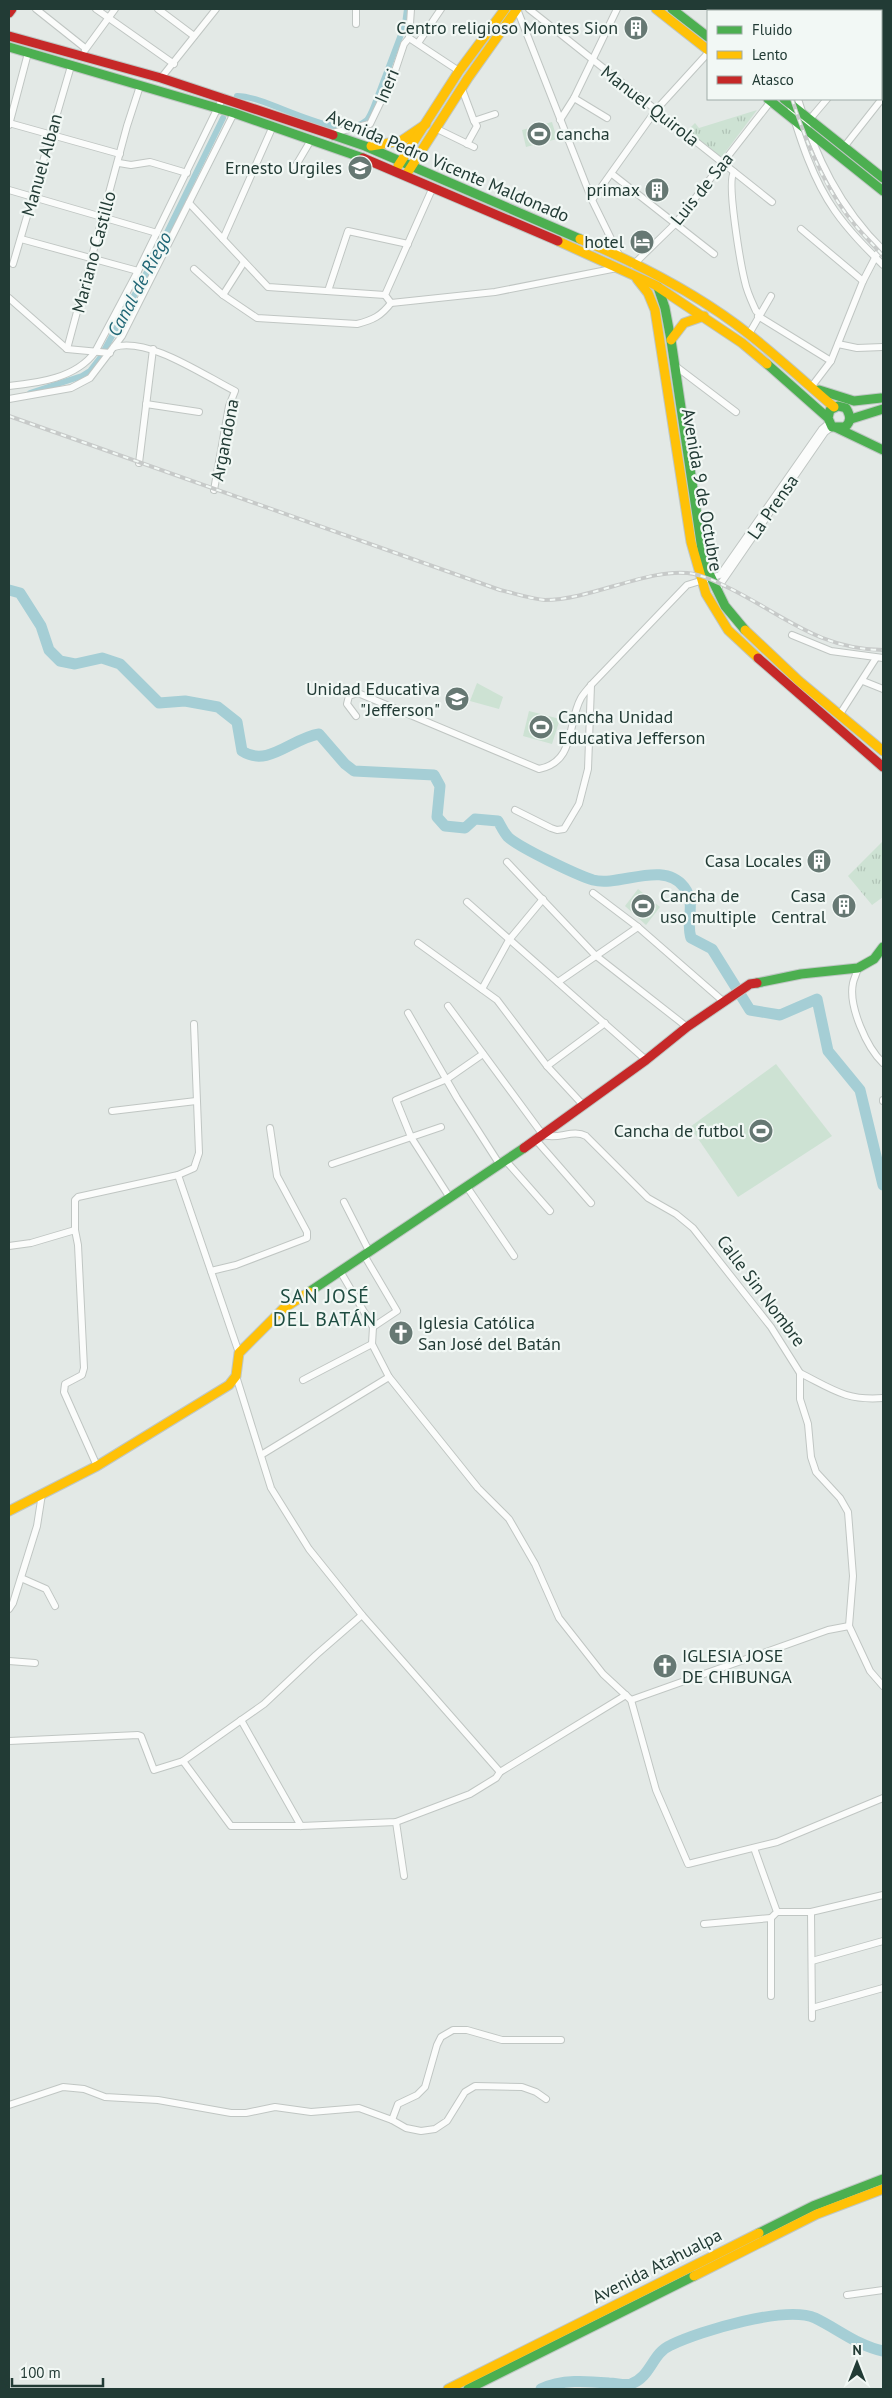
<svg xmlns="http://www.w3.org/2000/svg" width="892" height="2398" viewBox="0 0 892 2398" font-family="'PT Sans',sans-serif">
  <defs>
    <pattern id="grass-tufts" width="24" height="20" patternUnits="userSpaceOnUse" patternTransform="scale(1.25)"><rect width="24" height="20" fill="#cde2d3"/><path d="M3 7l-1-3M5 7V3M7 7l1-3M15 17l-1-3M17 17v-4M19 17l1-3" fill="none" stroke="#b0c3b6"/></pattern>
  </defs>
  <rect width="100%" height="100%" fill="#e3e9e6"/>
  <g fill="url(#grass-tufts)">
    <polygon points="757,110 721,158 687,131 695,123 699,128"/>
    <polygon points="883,841 883,897 872,905 848,876"/>
  </g>
  <g fill="#cde2d3">
    <polygon points="552,122 557,139 526,147 522,130"/>
    <polygon points="477,683 503,697 499,709 470,701"/>
    <polygon points="529,711 560,719 552,744 523,736"/>
    <polygon points="638,889 660,907 646,925 625,906"/>
    <polygon points="776,1064 832,1136 738,1197 690,1127"/>
  </g>
  <g fill="none" stroke-linecap="round" stroke-linejoin="round">
    <g stroke="#a5ced5" stroke-width="6">
      <path d="M237 96C270 96 339 145 367 120 370 116 372 111 374 106L405 24 407 9"/>
      <polyline points="30,393 82,376 90,371 100,358 153,261 223,118"/>
    </g>
    <g stroke="#a5ced5" stroke-width="11">
      <path d="M9 590 20 593 41 626 49 650 60 661 75 664 102 658 120 664 159 703 185 701 218 707 237 722 242 751C268 768 292 738 319 734L345 764 354 771 434 775 440 786 437 817 445 826 465 828 475 819 498 821C501 826 504 833 508 837 520 848 577 875 593 880 620 887 663 860 684 887 697 904 685 920 691 938L712 949 750 1010 780 1015 817 999 828 1051 860 1090 883 1185"/>
      <path d="M541 2389C561 2379 587 2381 609 2383 617 2383 624 2386 631 2384 651 2377 652 2353 671 2345 700 2331 786 2305 815 2318 838 2329 858 2346 883 2351"/>
    </g>
    <defs>
      <g id="street">
        <polyline points="36,9 85,48"/>
        <polyline points="96,9 174,64"/>
        <polyline points="158,9 194,36"/>
        <polyline points="517,9 592,200 620,257"/>
        <polyline points="529,9 772,202"/>
        <polyline points="758,9 759,11"/>
        <polyline points="770,9 771,11"/>
        <polyline points="837,9 838,11"/>
        <polyline points="808,11 813,9"/>
        <polyline points="874,11 879,9"/>
        <polyline points="356,24 356,9"/>
        <polyline points="409,38 459,71"/>
        <polyline points="418,43 441,9"/>
        <polyline points="85,50 115,9"/>
        <polyline points="161,78 216,9"/>
        <polyline points="462,89 474,121"/>
        <polyline points="574,98 607,118"/>
        <path d="M798 99C815 156 840 208 883 250"/>
        <path d="M789 102C800 139 813 180 835 211 849 231 866 248 883 265"/>
        <polyline points="810,119 827,99"/>
        <polyline points="560,120 574,98 617,9"/>
        <polyline points="9,123 120,154"/>
        <polyline points="9,125 28,53"/>
        <polyline points="435,128 474,147"/>
        <polyline points="332,133 370,124 394,74 404,44 409,38 411,9"/>
        <polyline points="467,144 477,126 474,121 495,114"/>
        <polyline points="844,147 881,100"/>
        <polyline points="119,163 131,165 150,162 187,173"/>
        <polyline points="295,167 311,140"/>
        <path d="M734 172C726 181 741 266 745 282 747 292 752 302 756 311L760 314"/>
        <polyline points="612,174 714,254"/>
        <polyline points="9,190 157,233"/>
        <polyline points="592,200 656,110 708,53"/>
        <polyline points="189,203 268,287 385,295"/>
        <polyline points="801,229 863,281"/>
        <polyline points="21,239 138,271"/>
        <polyline points="223,239 273,126"/>
        <polyline points="13,264 71,66"/>
        <polyline points="633,265 675,224 771,101"/>
        <path d="M194 269 223 295 257 318 357 324C373 320 381 316 391 303L385 295 433 187"/>
        <polyline points="328,291 348,231 408,244"/>
        <polyline points="223,295 244,262"/>
        <polyline points="9,298 67,349 110,353"/>
        <polyline points="391,303 495,292 617,268"/>
        <polyline points="758,316 831,361"/>
        <polyline points="749,334 771,296"/>
        <polyline points="838,344 857,348 883,347"/>
        <path d="M114 347C149 337 203 375 235 391L229 406 214 490"/>
        <polyline points="67,349 127,126 140,86"/>
        <polyline points="674,365 736,412"/>
        <path d="M9 386C39 383 76 378 95 352L138 271 223 97"/>
        <polyline points="812,386 831,361 863,281 877,254 883,248"/>
        <polyline points="9,399 71,388 90,378 122,336 234,113"/>
        <polyline points="146,404 199,412"/>
        <polyline points="139,463 153,349"/>
        <polyline points="717,589 825,432 832,427"/>
        <polyline points="792,635 831,651 883,658"/>
        <polyline points="863,681 883,689"/>
        <polyline points="840,714 876,658"/>
        <path d="M356 716 347 704 349 696 358 693 539 769C576 762 567 723 581 698 584 693 588 689 591 685L687 585 720 575 822 429 829 423"/>
        <polyline points="515,810 551,828 557,830 564,829 579,804 588,769 591,685"/>
        <polyline points="507,862 595,955 687,1027"/>
        <polyline points="593,893 638,927 724,1002"/>
        <polyline points="467,902 646,1060"/>
        <polyline points="418,943 497,1000 547,1066 584,1106"/>
        <path d="M858 968C857 973 854 978 853 983 848 1006 867 1048 883 1063"/>
        <polyline points="558,982 638,927"/>
        <polyline points="482,989 509,940 543,899"/>
        <path d="M448 1006 543 1135C558 1140 573 1129 586 1136L648 1198 676 1214 693 1228 771 1327 800 1373V1399L808 1424 811 1457 816 1472 840 1498 848 1512 853 1576 849 1626 870 1671 883 1686"/>
        <polyline points="408,1013 457,1098 500,1165"/>
        <polyline points="547,1066 605,1023"/>
        <polyline points="883,1100 883,1101"/>
        <polyline points="112,1111 196,1101"/>
        <polyline points="536,1140 591,1203"/>
        <polyline points="506,1161 550,1211"/>
        <polyline points="332,1164 441,1127"/>
        <polyline points="178,1175 239,1353"/>
        <polyline points="467,1187 514,1256"/>
        <polyline points="450,1198 411,1137 396,1100 447,1079 483,1054"/>
        <polyline points="344,1202 369,1251"/>
        <polyline points="75,1230 75,1200 78,1197 178,1175 194,1168 199,1153 194,1024"/>
        <polyline points="9,1246 31,1243 75,1230 78,1245 84,1368 82,1375 65,1384 64,1392 97,1466"/>
        <polyline points="364,1255 397,1311 373,1327"/>
        <polyline points="211,1271 236,1265 307,1238 307,1232 277,1176 270,1128"/>
        <polyline points="340,1271 373,1327 372,1344 389,1377 478,1488 509,1519 535,1564 559,1618 603,1674 631,1700 656,1790 688,1864 777,1842 883,1798"/>
        <path d="M800 1373C832 1389 846 1401 883 1398"/>
        <polyline points="236,1376 271,1488 309,1549 362,1615 500,1772"/>
        <polyline points="303,1380 372,1344"/>
        <polyline points="261,1455 389,1377"/>
        <polyline points="21,1578 46,1589 55,1606"/>
        <polyline points="9,1609 13,1603 37,1526 42,1494"/>
        <polyline points="9,1661 35,1663"/>
        <polyline points="631,1700 828,1630 849,1626"/>
        <polyline points="241,1720 301,1826"/>
        <polyline points="9,1741 138,1735 141,1736 154,1770 183,1761 264,1704 316,1655 362,1615"/>
        <polyline points="183,1761 231,1826 301,1826 396,1822 470,1794 496,1778 500,1772 626,1695"/>
        <polyline points="396,1822 404,1876"/>
        <polyline points="754,1848 777,1912 771,1918 771,1996"/>
        <polyline points="777,1912 811,1912 883,1895"/>
        <polyline points="811,1912 812,2018"/>
        <polyline points="704,1924 771,1918"/>
        <polyline points="812,1961 883,1941"/>
        <polyline points="812,2008 883,1988"/>
        <polyline points="9,2105 63,2087 84,2089 105,2097 158,2100 231,2113 246,2113 275,2107 311,2112 359,2108 392,2120 406,2128 421,2131 435,2129 447,2121 465,2092 475,2086 522,2087 536,2092 546,2099"/>
        <polyline points="392,2120 398,2104 417,2095 425,2087 437,2045 441,2037 453,2030 467,2030 502,2040 561,2040"/>
        <polyline points="847,2295 883,2290"/>
      </g>
      <g id="fast">
        <polyline points="672,9 708,37"/>
        <polyline points="9,47 234,113 363,158"/>
        <polyline points="768,99 883,191"/>
        <polyline points="784,99 883,178"/>
        <polyline points="333,135 365,146 580,239"/>
        <polyline points="658,287 665,308 671,340 704,563 725,606 745,630"/>
        <path d="M767 364 828 418 832 427H845C852 421 850 415 846 408L838 406 830 410 828 418"/>
        <polyline points="819,390 854,401 881,398"/>
        <polyline points="851,419 883,409"/>
        <polyline points="837,428 883,450"/>
        <polyline points="757,983 801,974 858,968 874,959 883,947"/>
        <polyline points="309,1292 524,1148"/>
        <polyline points="759,2233 813,2206 883,2179"/>
        <polyline points="468,2389 694,2276"/>
      </g>
      <g id="slow">
        <polyline points="656,9 708,50"/>
        <polyline points="371,146 401,141 426,124"/>
        <polyline points="398,166 459,71 505,9"/>
        <polyline points="406,175 468,78 517,9"/>
        <path d="M580 239C637 263 701 296 750 335 779 358 806 383 834 407"/>
        <polyline points="558,241 655,285 742,343 767,364"/>
        <polyline points="637,279 648,293 655,310 691,542 706,594 728,630 758,658"/>
        <polyline points="671,340 684,323 704,316"/>
        <polyline points="745,630 799,681 883,751"/>
        <polyline points="9,1511 97,1466 229,1385 236,1376 239,1353 283,1309 309,1292"/>
        <polyline points="694,2276 817,2214 883,2189"/>
        <polyline points="448,2389 759,2233"/>
      </g>
      <g id="jam">
        <polyline points="9,13 12,9"/>
        <polyline points="9,36 161,78 333,135"/>
        <polyline points="363,158 558,241"/>
        <polyline points="758,658 883,767"/>
        <polyline points="524,1148 646,1060 687,1027 750,984 757,983"/>
      </g>
    </defs>
    <use href="#street" stroke="#c0c6c3" stroke-width="8"/>
    <use href="#fast" stroke="#bfc7c4" stroke-width="11"/>
    <use href="#slow" stroke="#bfc7c4" stroke-width="11"/>
    <use href="#jam" stroke="#bfc7c4" stroke-width="11"/>
    <use href="#street" stroke="#fbfcfb" stroke-width="6"/>
    <use href="#fast" stroke="#4caf50" stroke-width="9"/>
    <use href="#slow" stroke="#ffc107" stroke-width="9"/>
    <use href="#jam" stroke="#c62828" stroke-width="9"/>
    <defs>
      <g id="rail">
        <polyline points="762,9 763,11"/>
        <path d="M792 99C806 142 825 190 855 225 864 236 874 245 883 256"/>
        <path d="M9 416 500 590C514 593 531 599 545 600 592 600 651 566 694 574 708 577 721 584 733 590 786 617 820 649 883 650"/>
      </g>
    </defs>
    <use href="#rail" stroke="#c7cac9" stroke-width="4"/>
    <use href="#rail" stroke="#f2f8f5" stroke-width="2" stroke-dasharray="5.5" stroke-linecap="butt"/>
  </g>
  <defs>
    <symbol id="building-disc" viewBox="-11 -11 22 22"><circle r="9.5" fill="#667873" stroke="#f2f8f5"/><path d="M-4-6H4V6H1V3H-1V6H-4ZM-2.5-4.3h1.7v1.8h-1.7ZM.8-4.3h1.7v1.8H.8ZM-2.5-1h1.7V.8h-1.7ZM.8-1h1.7V.8H.8Z" fill="#fff"/></symbol>
    <symbol id="stadium-disc" viewBox="-11 -11 22 22"><circle r="9.5" fill="#667873" stroke="#f2f8f5"/><path d="M0-5a6.5 5 0 1 0 0 10a6.5 5 0 1 0 0-10ZM-3.5-1.8h7v3.6h-7Z" fill="#fff"/></symbol>
    <symbol id="school-disc" viewBox="-11 -11 22 22"><circle r="9.5" fill="#667873" stroke="#f2f8f5"/><path d="M0-5L7-2L0 1L-7-2ZM-4 1L0 2.5L4 1V4Q0 6-4 4Z" fill="#fff"/></symbol>
    <symbol id="hotel-disc" viewBox="-11 -11 22 22"><circle r="9.5" fill="#667873" stroke="#f2f8f5"/><path d="M-6-4.5h1.5V1H6V5H4.5V3h-9V5H-6ZM-4 0a1.8 1.8 0 1 1 3.6 0ZM.5 0V-2.5h3Q6-2.5 6 0Z" fill="#fff"/></symbol>
    <symbol id="church-disc" viewBox="-11 -11 22 22"><circle r="9.5" fill="#667873" stroke="#f2f8f5"/><path d="M-1.2-6h2.4v3.5h3.3v2.4h-3.3V6h-2.4V-.1h-3.3v-2.4h3.3Z" fill="#fff"/></symbol>
  </defs>
  <g fill-rule="evenodd">
    <use href="#building-disc" x="622" y="14" width="28" height="28"/>
    <use href="#stadium-disc" x="525" y="120" width="28" height="28"/>
    <use href="#school-disc" x="346" y="154" width="28" height="28"/>
    <use href="#building-disc" x="643" y="176" width="28" height="28"/>
    <use href="#hotel-disc" x="628" y="228" width="28" height="28"/>
    <use href="#school-disc" x="443" y="685" width="28" height="28"/>
    <use href="#stadium-disc" x="527" y="713" width="28" height="28"/>
    <use href="#building-disc" x="805" y="847" width="28" height="28"/>
    <use href="#stadium-disc" x="629" y="892" width="28" height="28"/>
    <use href="#building-disc" x="830" y="892" width="28" height="28"/>
    <use href="#stadium-disc" x="747" y="1117" width="28" height="28"/>
    <use href="#church-disc" x="387" y="1319" width="28" height="28"/>
    <use href="#church-disc" x="651" y="1652" width="28" height="28"/>
  </g>
  <g text-anchor="middle" stroke-width="4.5" stroke-linejoin="round" paint-order="stroke">
    <g font-size="18" fill="#223b35" stroke="#f2f8f5" text-anchor="end">
      <text x="618" y="34">Centro religioso Montes Sion</text>
      <text x="556" y="140" text-anchor="start">cancha</text>
      <text x="342" y="174">Ernesto Urgiles</text>
      <text x="640" y="196">primax</text>
      <text x="624" y="248">hotel</text>
      <text x="440" y="695">Unidad Educativa<tspan x="440" dy="21">"Jefferson"</tspan></text>
      <text x="558" y="723" text-anchor="start">Cancha Unidad<tspan x="558" dy="21">Educativa Jefferson</tspan></text>
      <text x="802" y="867">Casa Locales</text>
      <text x="660" y="902" text-anchor="start">Cancha de<tspan x="660" dy="21">uso multiple</tspan></text>
      <text x="826" y="902">Casa<tspan x="826" dy="21">Central</tspan></text>
      <text x="744" y="1137">Cancha de futbol</text>
      <text x="418" y="1329" text-anchor="start">Iglesia Católica<tspan x="418" dy="21">San José del Batán</tspan></text>
      <text x="682" y="1662" text-anchor="start">IGLESIA JOSE<tspan x="682" dy="21">DE CHIBUNGA</tspan></text>
    </g>
    <g font-size="18" fill="#223b35" stroke="#f2f8f5">
      <text transform="translate(387 86) rotate(-67)" y="6">Ineri</text>
      <text transform="translate(650 106) rotate(38)" y="6">Manuel Quirola</text>
      <text transform="translate(42 165) rotate(-74)" y="6">Manuel Alban</text>
      <text transform="translate(448 166) rotate(23)" y="6">Avenida Pedro Vicente Maldonado</text>
      <text transform="translate(702 189) rotate(-51)" y="6">Luis de Saa</text>
      <text transform="translate(94 252) rotate(-75)" y="6">Mariano Castillo</text>
      <text transform="translate(225 440) rotate(-79)" y="6">Argandona</text>
      <text transform="translate(702 490) rotate(80)" y="6">Avenida 9 de Octubre</text>
      <text transform="translate(773 507) rotate(-55)" y="6">La Prensa</text>
      <text transform="translate(761 1291) rotate(53)" y="6">Calle Sin Nombre</text>
      <text transform="translate(657 2266) rotate(-27)" y="6">Avenida Atahualpa</text>
    </g>
    <g font-size="19" font-style="italic" fill="#1f6675" stroke="#f2f8f5">
      <text transform="translate(139 284) rotate(-62)" y="7">Canal de Riego</text>
    </g>
    <g font-size="20" letter-spacing="1" fill="#1f4d42" stroke="#f2f8f5">
      <text x="325" y="1303">SAN JOSÉ<tspan x="325" dy="23">DEL BATÁN</tspan></text>
    </g>
  </g>
  <rect width="892" height="2398" fill="none" stroke="#223b35" stroke-width="20"/>
  <rect x="707" y="10" width="175" height="90" fill="#f2f8f5" stroke="#9faca8"/>
  <rect x="717" y="26" width="25" height="8" fill="#4caf50" stroke="#9faca8"/>
  <text x="752" y="35" font-size="15" fill="#223b35">Fluido</text>
  <rect x="717" y="51" width="25" height="8" fill="#ffc107" stroke="#9faca8"/>
  <text x="752" y="60" font-size="15" fill="#223b35">Lento</text>
  <rect x="717" y="76" width="25" height="8" fill="#c62828" stroke="#9faca8"/>
  <text x="752" y="85" font-size="15" fill="#223b35">Atasco</text>
  <g transform="translate(857 2363)" stroke="#f2f8f5" stroke-width="4" paint-order="stroke">
  <path d="M0-4L9 19L0 12L-9 19Z" fill="#223b35"/>
  <text y="-8" font-size="14" font-weight="bold" text-anchor="middle" fill="#223b35">N</text>
  </g>
  <path d="M12 2378v8h91v-8" fill="none" stroke="#223b35" stroke-width="2.5"/>
  <text x="20" y="2378" font-size="15" fill="#223b35" stroke="#f2f8f5" stroke-width="4" paint-order="stroke">100 m</text>
</svg>
